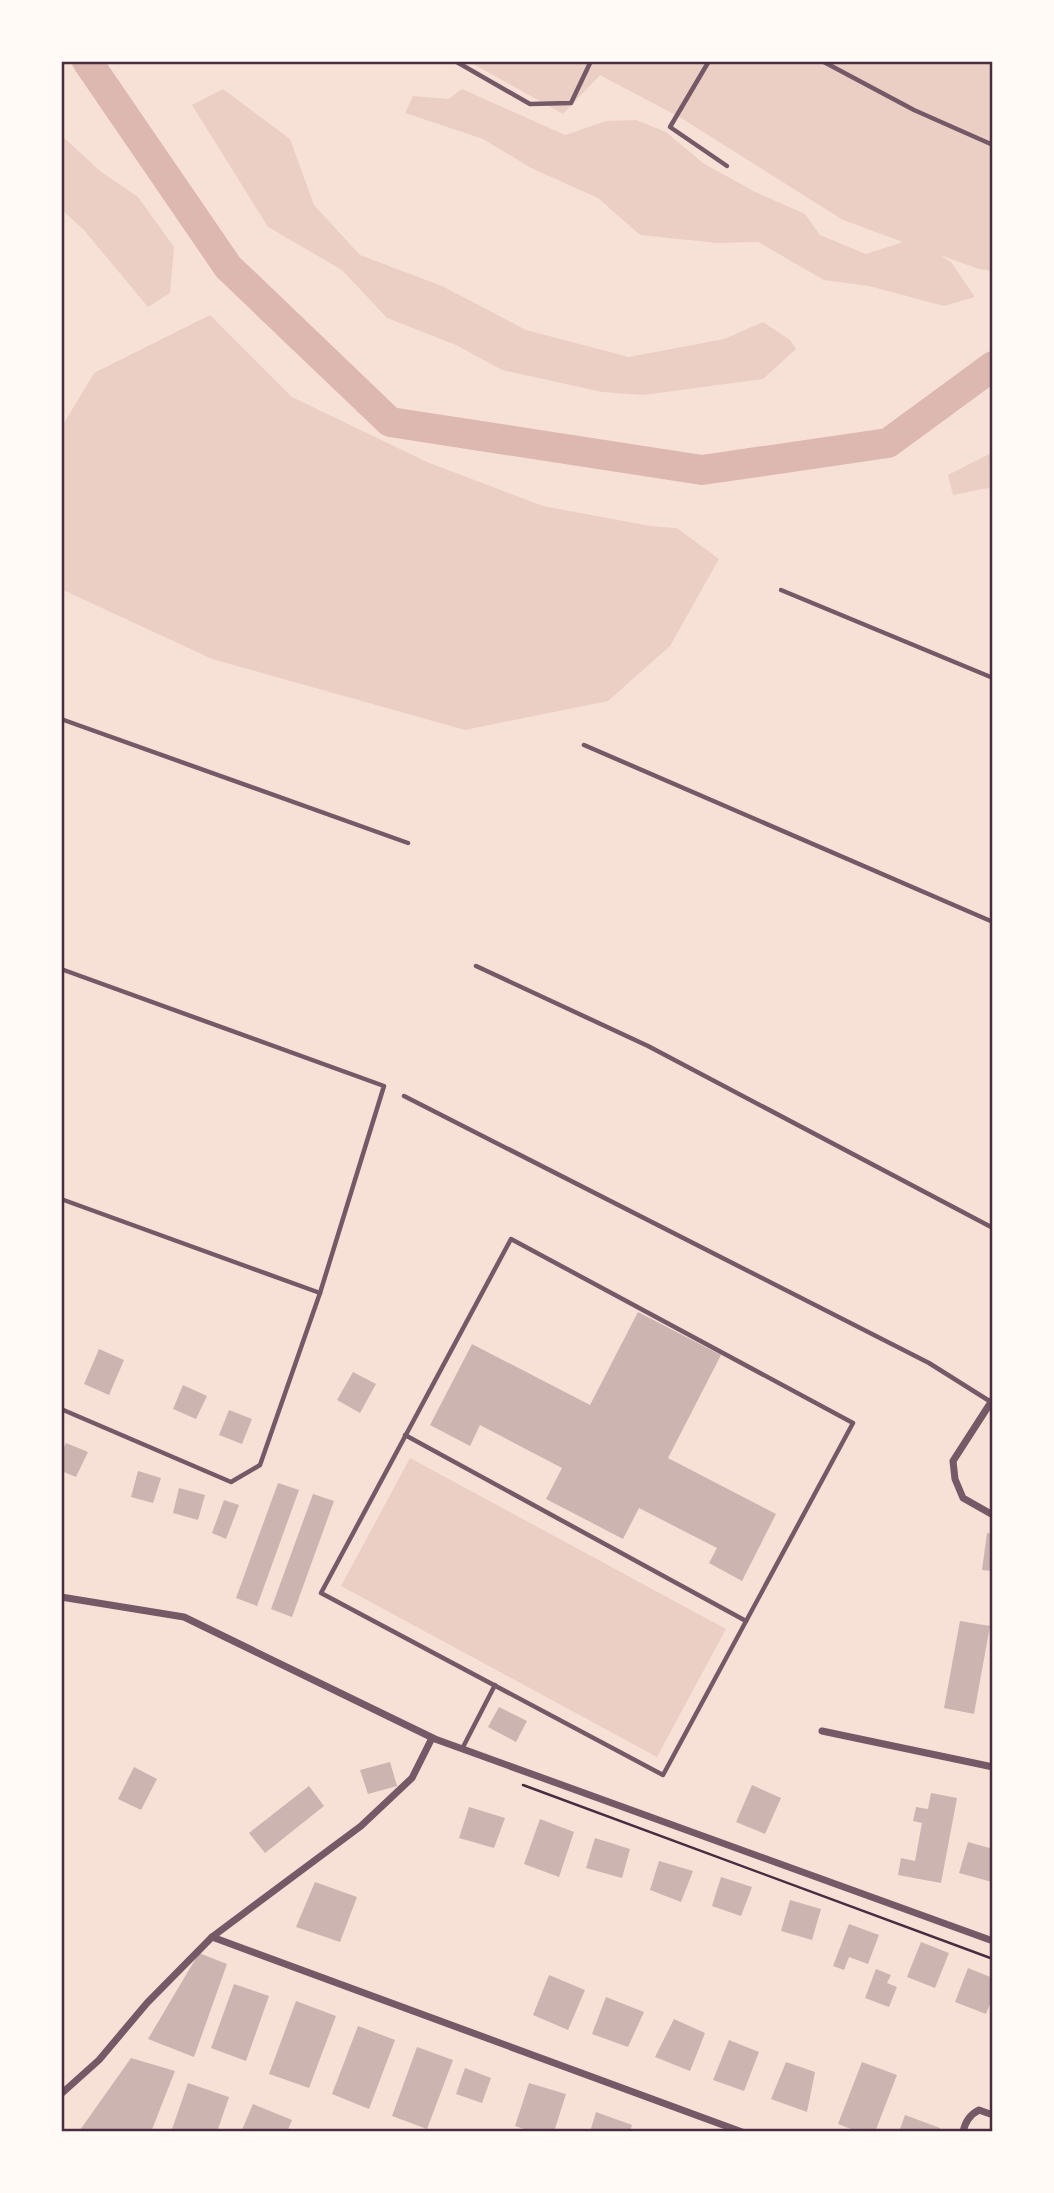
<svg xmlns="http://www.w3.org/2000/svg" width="1054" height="2193" viewBox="0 0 1054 2193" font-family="'Fira Sans Condensed',sans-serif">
  <rect width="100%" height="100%" fill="#f7e1d7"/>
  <g fill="#ebcfc5">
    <polygon points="468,61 993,61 993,271 979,269 940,255 951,262 975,297 944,306 869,286 824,280 758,242 717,243 640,235 598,198 531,168 483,139 405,113 413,96 448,99 462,89 565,135 606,121 636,120 666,132 703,163 755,192 805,214 820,235 866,254 903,242 843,220 681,118 600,75 563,114"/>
    <polygon points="223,89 290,139 314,205 360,255 442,286 526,330 629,357 724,339 763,322 790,340 796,349 763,379 643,395 602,392 502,370 456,345 387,318 342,270 268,227 192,105"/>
    <polygon points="61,135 100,171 138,197 174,247 170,293 148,307 83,229 61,209"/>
    <polygon points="210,315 292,397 427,462 543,506 650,526 677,528 719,559 670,646 608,701 465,730 212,659 61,589 61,428 94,373"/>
    <polygon points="993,452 993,487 953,495 948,475"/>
    <polygon points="410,1458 726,1629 657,1757 341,1586"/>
  </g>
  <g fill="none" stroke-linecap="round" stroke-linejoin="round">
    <polyline stroke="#dcb8b0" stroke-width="30" points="87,61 228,267 390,422 702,470 888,443 993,366"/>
  </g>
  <g fill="#ccb4b1">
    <polygon points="638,1312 721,1355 668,1458 776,1514 742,1581 709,1563 717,1548 639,1508 623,1539 546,1499 562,1468 480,1425 470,1446 430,1425 472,1344 590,1405"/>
    <polygon points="99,1349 124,1360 109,1395 84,1384"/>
    <polygon points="353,1372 376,1384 360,1413 337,1400"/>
    <polygon points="183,1385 207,1396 196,1419 173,1409"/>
    <polygon points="229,1410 252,1419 242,1444 219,1435"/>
    <polygon points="66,1443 88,1452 76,1477 61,1471 61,1454"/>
    <polygon points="138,1471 161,1478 153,1503 131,1497"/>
    <polygon points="278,1483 299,1490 257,1606 236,1598"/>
    <polygon points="179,1488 205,1495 198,1520 173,1513"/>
    <polygon points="313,1494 334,1501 292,1617 271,1609"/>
    <polygon points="224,1500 239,1505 226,1539 212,1533"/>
    <polygon points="987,1533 993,1534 993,1571 982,1570"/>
    <polygon points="960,1621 990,1626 974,1714 944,1708"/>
    <polygon points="499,1707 527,1721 516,1742 488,1727"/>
    <polygon points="390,1762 397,1786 368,1794 360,1770"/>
    <polygon points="134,1767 157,1779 141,1810 118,1799"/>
    <polygon points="752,1785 781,1798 765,1834 736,1822"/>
    <polygon points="309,1786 324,1806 265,1853 249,1833"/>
    <polygon points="931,1793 957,1798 941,1883 898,1875 901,1858 915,1861 922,1823 913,1821 916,1807 928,1809"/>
    <polygon points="469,1807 505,1818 494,1848 459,1838"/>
    <polygon points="540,1819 574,1832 559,1877 524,1864"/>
    <polygon points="595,1838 630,1849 622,1878 586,1868"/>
    <polygon points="968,1842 993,1849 992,1882 959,1873"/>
    <polygon points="659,1861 693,1871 681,1902 650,1890"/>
    <polygon points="721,1877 752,1887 741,1916 712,1906"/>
    <polygon points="315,1882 357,1897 340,1942 296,1927"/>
    <polygon points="790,1900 821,1909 812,1940 781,1931"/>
    <polygon points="849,1924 879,1935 868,1964 849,1957 844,1970 833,1966"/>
    <polygon points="921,1942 949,1953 935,1988 907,1977"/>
    <polygon points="199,1953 227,1964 194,2057 148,2039"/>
    <polygon points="968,1968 993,1978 993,1996 986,2014 955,2002"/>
    <polygon points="876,1969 891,1975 887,1983 897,1987 889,2007 865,1998"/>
    <polygon points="549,1975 585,1990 568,2030 533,2015"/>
    <polygon points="234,1984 269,1996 246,2061 211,2048"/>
    <polygon points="606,1997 644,2012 628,2047 592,2034"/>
    <polygon points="296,2001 336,2016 309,2088 269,2074"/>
    <polygon points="674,2019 705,2033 690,2071 655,2057"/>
    <polygon points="358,2026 395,2040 369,2109 332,2094"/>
    <polygon points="729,2040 759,2052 744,2091 713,2080"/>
    <polygon points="417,2047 453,2060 427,2129 392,2116"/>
    <polygon points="131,2058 175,2071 151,2132 80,2130"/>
    <polygon points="786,2062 815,2072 807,2112 771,2099"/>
    <polygon points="862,2062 897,2075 875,2132 859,2132 838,2124"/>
    <polygon points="465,2068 491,2078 482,2103 456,2094"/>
    <polygon points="188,2083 229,2097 217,2132 171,2132"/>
    <polygon points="529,2083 566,2094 554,2132 533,2132 515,2126"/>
    <polygon points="253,2104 292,2120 287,2132 241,2132"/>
    <polygon points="596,2112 632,2125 630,2132 590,2132"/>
    <polygon points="905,2115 940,2128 939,2132 899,2132"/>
  </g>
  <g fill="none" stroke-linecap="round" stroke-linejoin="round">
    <polyline stroke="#4a2c40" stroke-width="2.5" points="523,1785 993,1959"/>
    <g stroke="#755966" stroke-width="4.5">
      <polyline points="455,61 530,104 571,103 591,61"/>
      <polyline points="709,61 670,127 727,166"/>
      <polyline points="822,61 914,110 993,145"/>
      <polyline points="781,590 993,678"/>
      <polyline points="61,719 408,843"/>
      <polyline points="584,745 993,922"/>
      <polyline points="476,966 648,1046 993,1228"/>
      <polyline points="61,969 384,1086 320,1293 260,1465 231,1482 61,1409"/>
      <polyline points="404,1096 929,1363 991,1402"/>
      <polyline points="61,1199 320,1293"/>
      <polygon points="511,1239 853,1423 663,1775 321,1593"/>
      <polyline points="405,1435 746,1621"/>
      <polyline points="462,1749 495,1685"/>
    </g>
    <g stroke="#755966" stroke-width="7">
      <polyline points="993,1399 953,1461 955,1479 963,1498 993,1515"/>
      <polyline points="61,1597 184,1617 435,1739 993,1941"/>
      <polyline points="822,1731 993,1767"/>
      <polyline points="212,1937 742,2132"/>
      <polyline points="61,2094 99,2060 147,2003 212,1937 361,1826 412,1778 432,1738"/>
      <path d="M963 2132C965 2122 969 2115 979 2110L993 2115"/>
    </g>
  </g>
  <rect width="1054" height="2193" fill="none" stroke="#fffaf5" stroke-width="126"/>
  <rect x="63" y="63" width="928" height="2067" fill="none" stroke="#4a2c40" stroke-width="2.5"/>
</svg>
